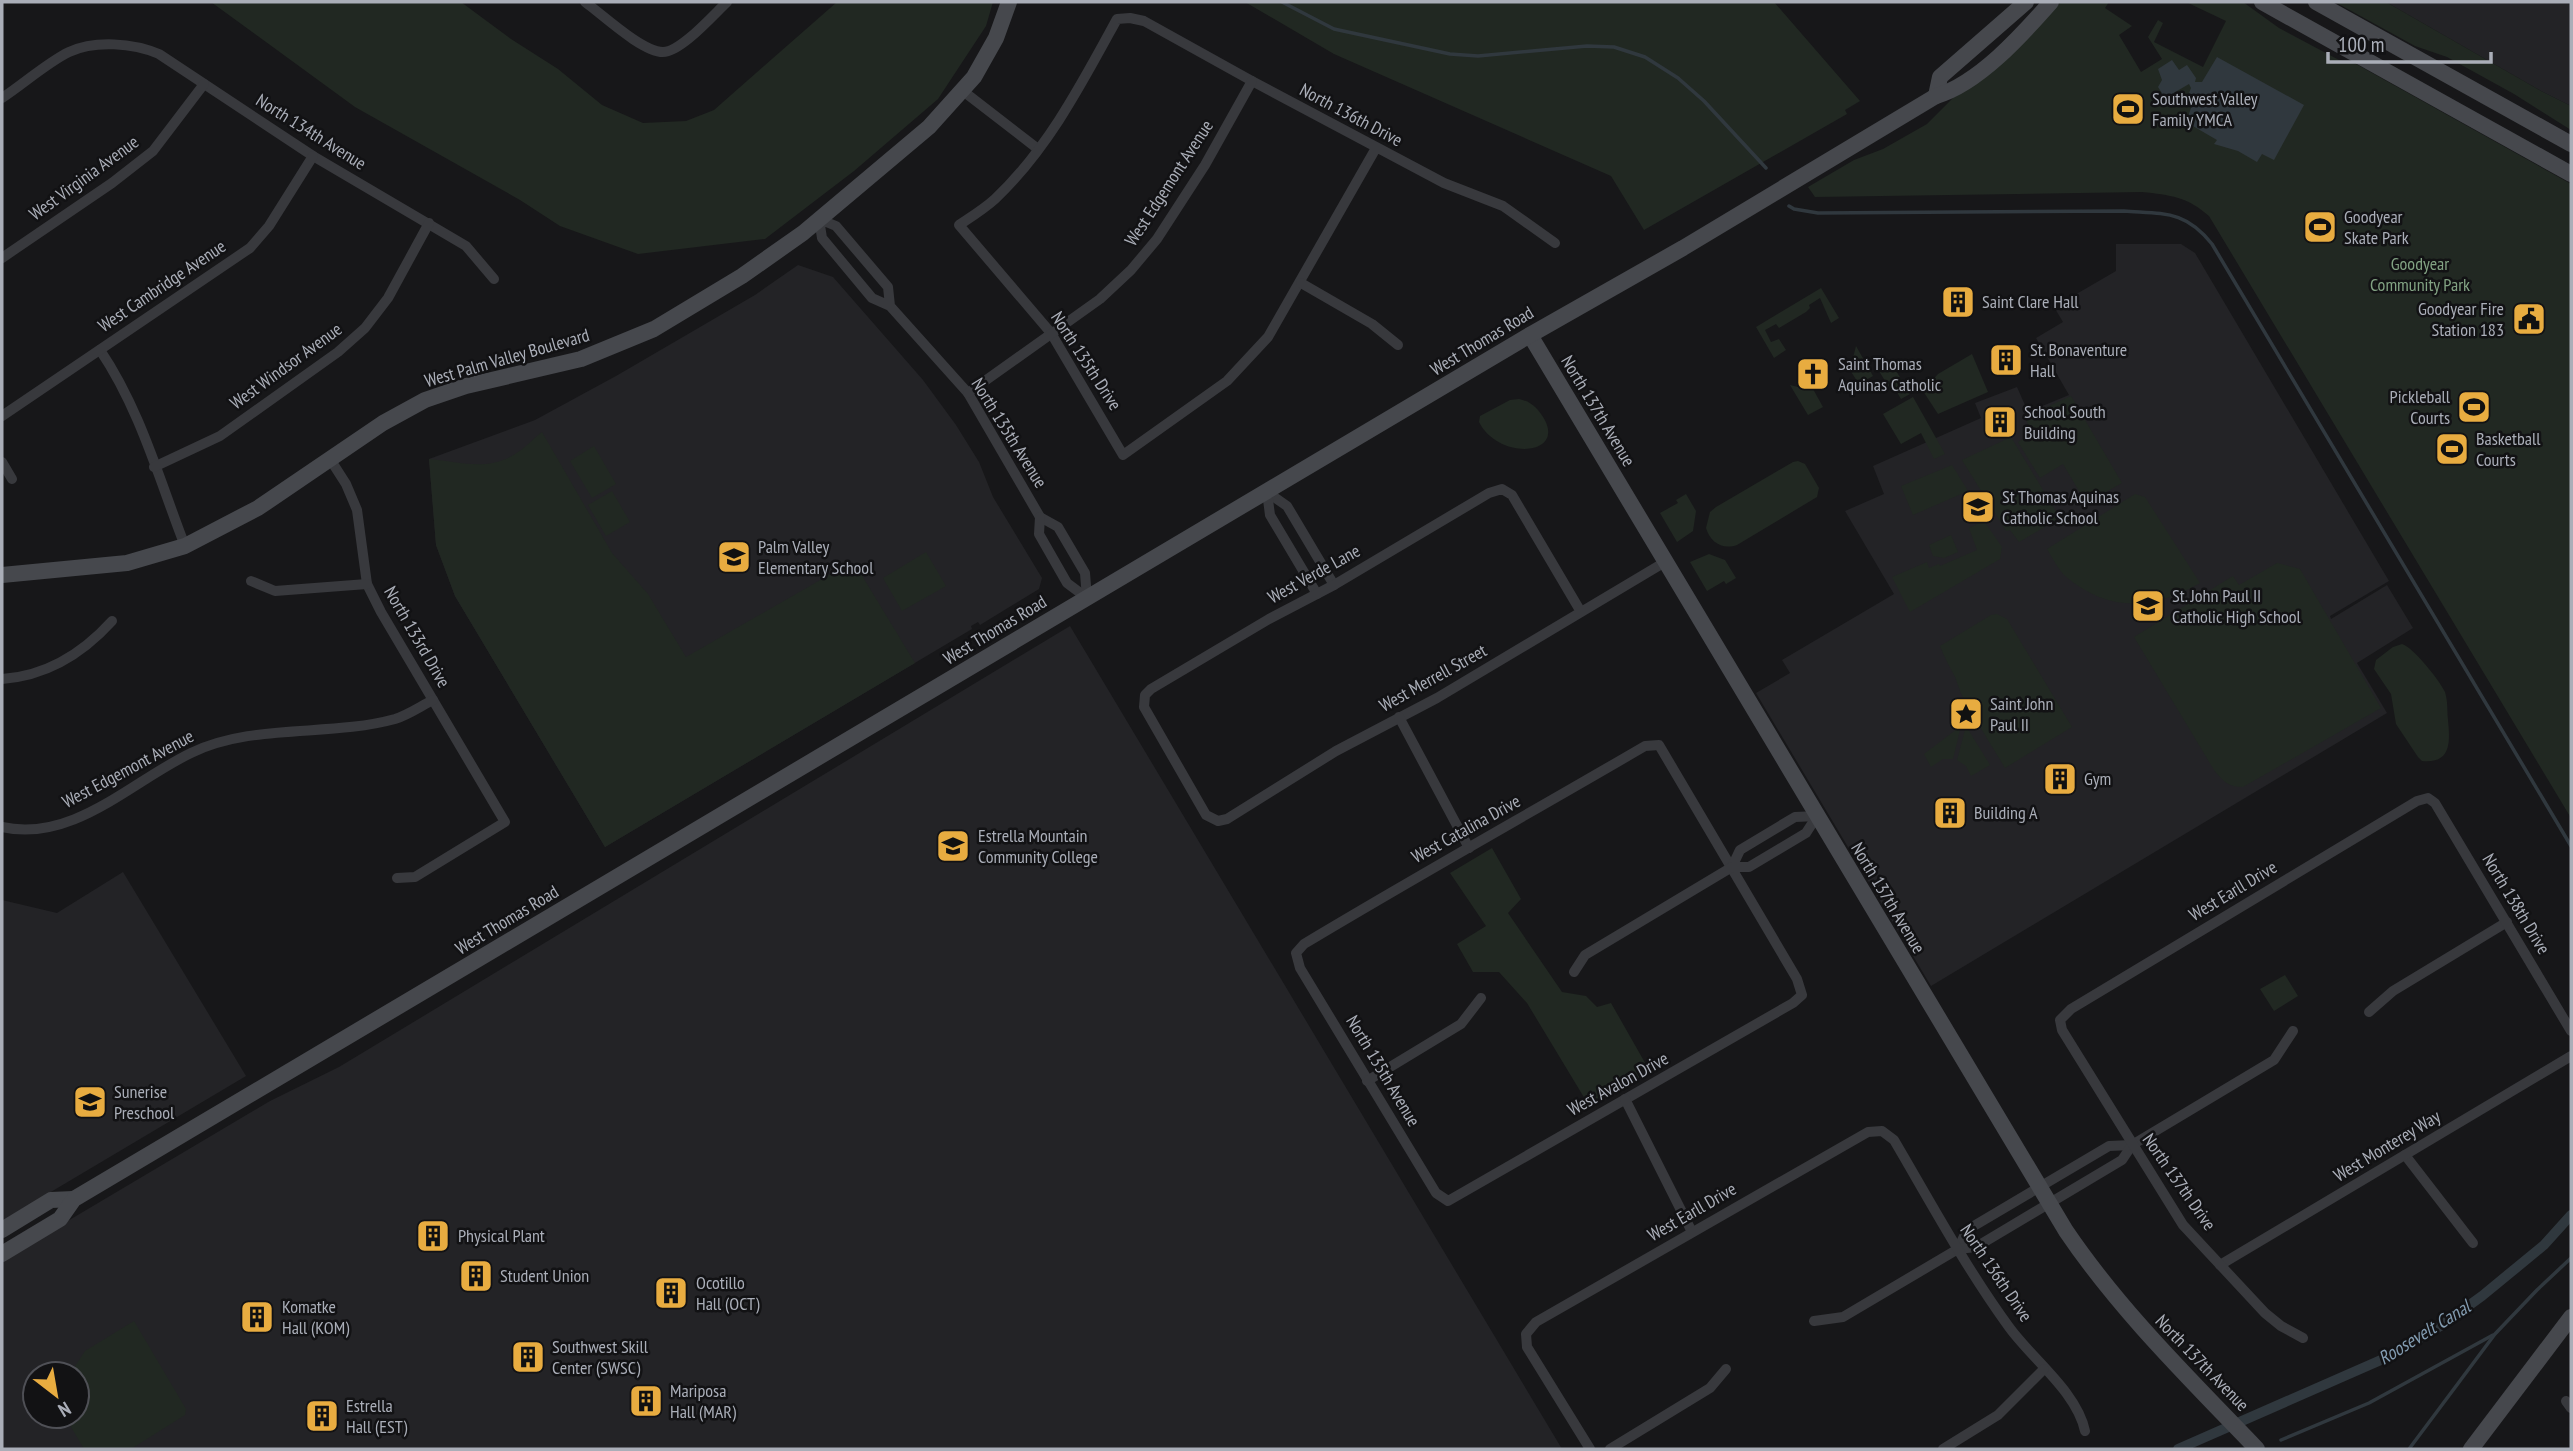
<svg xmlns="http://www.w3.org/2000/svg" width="2573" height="1451" viewBox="0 0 2573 1451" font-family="'PT Sans Narrow',sans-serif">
  <rect width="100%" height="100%" fill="#171719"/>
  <g fill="#232326" fill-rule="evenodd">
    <polygon points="2386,2 2571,2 2571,106 2541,91"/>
    <polygon points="2116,244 2181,244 2195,253 2389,581 2330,616 2331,619 2387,585 2413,628 2357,663 2387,713 1931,986 1756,693 1790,673 1782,660 1894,594 1845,511 1884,494 1873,466 1981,418 1975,403 2017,387 2028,412 2069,395 2036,338 2063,322 2054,307 2116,271"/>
    <polygon points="798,265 833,277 923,380 956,425 979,462 993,497 1042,578 1039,589 980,625 978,622 971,626 972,629 605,847 455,596 436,545 429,459 535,420 616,376 755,295"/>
    <path d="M1070 626 1562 1449H2V1260L270 1101 339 1067ZM35 1374H77V1416H35Z"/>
    <polygon points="123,872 246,1076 2,1221 2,900 57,913"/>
  </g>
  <g fill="#212822">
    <polygon points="211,2 461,2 511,39 558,69 602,105 643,123 686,121 714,110 837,2 993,2 986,26 938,99 854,171 765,239 638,254 560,226 520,200 355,107"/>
    <polygon points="1245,2 1774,2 1860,101 1845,110 1847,114 1644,230 1611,176 1334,54"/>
    <path d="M2061 2H2109L2105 8 2132 26 2119 35 2141 72 2162 59 2148 37 2158 20 2163 23 2154 42 2203 67 2226 21 2186 2H2243L2279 28 2339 60 2356 64 2571 184V818L2209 216C2188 197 2170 195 2142 192L1815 197 1808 187 1854 160 1883 149 1927 124 1957 94 2029 33Z"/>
    <polygon points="2335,2 2386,2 2541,91 2571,106 2571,130 2514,94 2447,57 2415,46"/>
    <polygon points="1821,288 1839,318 1831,323 1820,298 1809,305 1810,308 1806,312 1779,328 1776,324 1765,330 1771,342 1779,339 1786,350 1774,358 1756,327"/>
    <polygon points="1856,346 1873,376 1859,384 1848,367 1851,366"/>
    <polygon points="1972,354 1988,392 1938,414 1923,391 1938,374"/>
    <polygon points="1892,364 1910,394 1901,399 1894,387 1890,389 1879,371"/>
    <polygon points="1790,385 1810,390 1813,389 1823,407 1808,415"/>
    <polygon points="2071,396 2122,483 2086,503 2063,464 2040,478 2018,442 2032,434 2025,417"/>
    <polygon points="1913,397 1945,454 1934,459 1921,433 1901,444 1883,414"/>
    <path d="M1519 399C1529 401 1535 406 1541 414 1571 456 1499 462 1479 422L1480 416 1510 400Z"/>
    <path d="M542 432 612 553 648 594 686 657 843 567 858 569 915 663 605 847 455 596 436 545 429 459C463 462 490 473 521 450 528 445 535 437 542 432Z"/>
    <polygon points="2011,437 2060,518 2019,542 2010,530 2006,531 1962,460"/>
    <polygon points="594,446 616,484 592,498 570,461"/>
    <path d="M1798 461 1805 464 1819 488 1817 497 1737 545C1722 550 1710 542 1706 528L1710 512 1716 507 1793 462Z"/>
    <polygon points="1952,465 1968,491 1913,515 1901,486"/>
    <polygon points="612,491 630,522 606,536 588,505"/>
    <polygon points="1686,494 1696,511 1693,531 1677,542 1660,513 1678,503 1676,500"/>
    <path d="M2135 494 2145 497 2200 583C2152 610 2109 613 2065 576 2058 569 2052 557 2047 549Z"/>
    <polygon points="1984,521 2002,547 2000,559 1910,612 1892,577 1927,562 1929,568 1939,564 1940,566 1977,550 1969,528"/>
    <polygon points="1951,535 1958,552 1944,558 1933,556 1929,545"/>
    <polygon points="926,552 946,586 902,611 883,578"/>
    <polygon points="1709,554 1725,560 1736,578 1726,584 1724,581 1707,591 1690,562"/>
    <path d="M2277 563 2300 569 2381 708 2243 787C2228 787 2223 781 2214 770L2134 637 2233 576 2239 585Z"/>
    <path d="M1997 614 2007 619 2072 727 2005 768 1974 717V711C1962 701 1960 690 1955 677 1950 667 1944 657 1940 646L1991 615Z"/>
    <path d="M2402 644C2413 647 2440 681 2445 692 2448 702 2447 710 2448 720 2450 741 2452 764 2422 761L2418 757 2396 724 2391 694 2374 669 2376 660 2393 647Z"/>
    <polygon points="1961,726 1953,759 1943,759 1931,767 1924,754"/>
    <polygon points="1966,726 1990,765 1971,776 1966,766 1957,760"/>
    <polygon points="1492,848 1521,899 1508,913 1562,992 1586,996 1597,1007 1611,1003 1648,1068 1644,1075 1588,1104 1527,1003 1499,972 1473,972 1457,944 1486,926 1450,873"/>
    <polygon points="2285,975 2298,996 2274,1011 2260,989"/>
    <polygon points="134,1321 186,1409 185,1415 131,1449 84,1449 67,1420 66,1416 77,1416 77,1374 70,1374 85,1351"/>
  </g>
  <polygon fill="#30383e" points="2217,57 2304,105 2274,160 2262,154 2257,162 2238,151 2214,144 2217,140 2186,122 2195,97 2189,93 2191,88 2189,84 2165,98 2158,87 2162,80 2158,69 2172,60 2179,70 2187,65 2196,78 2195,82 2202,82"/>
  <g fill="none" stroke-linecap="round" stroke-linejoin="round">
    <g stroke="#30383e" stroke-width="3.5">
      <polyline points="1282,2 1334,29 1450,54 1478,56 1587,46 1614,47 1645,57 1678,78 1704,101 1766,168"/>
      <path d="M1789 206 1794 209 1818 213 2124 211C2164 214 2185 210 2212 244L2571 846"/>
      <polyline points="2281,1440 2369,1403 2493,1335"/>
      <polyline points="2409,1449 2495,1334 2537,1290 2571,1258"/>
    </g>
    <polyline stroke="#30383e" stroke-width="10" points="2178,1449 2390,1356 2442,1325 2482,1296 2544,1245 2571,1215"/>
    <g stroke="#38393d" stroke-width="10">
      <path d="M585 2C603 15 642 52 663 52 681 52 714 14 727 2"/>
      <polyline points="963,91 1038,149"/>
      <path d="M2 98C22 85 48 62 69 52 95 40 133 43 159 54L313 156 466 246 494 279"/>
      <path d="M1376 148 1268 337 1227 381 1123 455 1051 333 959 225C971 217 984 209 995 199 1048 149 1082 83 1117 19L1130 18 1144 21 1252 81 1444 183 1503 206 1555 243"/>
      <polyline points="2,258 112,183 153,151 204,84"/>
      <polyline points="1301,283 1372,324 1398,345"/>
      <polyline points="890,306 888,287 836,226 819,219 822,238 872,298 890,306 968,393 1040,517 1058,527 1085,573 1087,598"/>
      <path d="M100 350C140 409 159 479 185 546"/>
      <polyline points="968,393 1100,299 1131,270 1157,239 1205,165 1252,81"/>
      <polyline points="2,416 250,248 269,226 313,156"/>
      <polyline points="330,459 346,484 357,510 367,584 381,612 505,822 415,877 397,878"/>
      <polyline points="2,462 12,479"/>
      <polyline points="154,467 220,436 338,352 365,328 388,298 429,223"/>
      <polyline points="1267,492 1287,506 1334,585"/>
      <polyline points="1267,492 1270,515 1317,594"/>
      <polyline points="1040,517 1039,534 1067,583 1087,598"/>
      <polyline points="251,581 275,591 367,584"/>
      <polyline points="1581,612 1512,495 1502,489 1489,493 1334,585 1269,619 1151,689 1145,695 1144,707 1206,815 1218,821 1227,819 1336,751 1437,698 1665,562"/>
      <path d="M2 679C46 676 83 653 112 621"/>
      <polyline points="1399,717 1469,848"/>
      <path d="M1659 745 1797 979 1802 995 1793 1003 1448 1201 1436 1193 1300 968 1296 953 1304 944C1417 876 1532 812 1645 746Z"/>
      <path d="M2 827C73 843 132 781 191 753 252 723 330 737 395 719 408 715 421 706 433 700"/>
      <polyline points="1732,867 1740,850 1795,817 1817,816"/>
      <polyline points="1574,972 1585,955 1732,867 1749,867 1806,833 1817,816"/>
      <polyline points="2369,1012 2393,991 2507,922"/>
      <polyline points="1367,1081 1461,1024 1481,998"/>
      <polyline points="1625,1099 1692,1232"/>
      <polyline points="2405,1155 2473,1243"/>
      <polyline points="1958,1249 1967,1230 2109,1146 2132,1145"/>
      <polyline points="2220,1265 2571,1056"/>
      <polyline points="1814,1321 1843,1317 1958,1249 1976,1247 2122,1160 2132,1145 2274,1060 2293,1031"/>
      <polyline points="2303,1338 2281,1326 2265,1313 2183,1225 2062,1030 2060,1020 2071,1009 2417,801 2428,798 2435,803 2571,1031"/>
      <polyline points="2566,1401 2571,1408"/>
      <path d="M1590 1449 1527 1347 1526 1334 1536 1322 1868 1132 1882 1131 1894 1140C1931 1203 1966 1268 2009 1327 2032 1359 2077 1392 2085 1431"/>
      <polyline points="1610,1449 1710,1388 1726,1369"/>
      <polyline points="1943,1449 1998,1415 2044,1369"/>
    </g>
    <g stroke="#46484d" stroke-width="16">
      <polyline points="2262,2 2571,174"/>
      <polyline points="2316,2 2571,144"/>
      <polyline points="1936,96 1940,77 2026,2"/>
      <path d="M1530 335 2066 1231C2121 1312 2190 1379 2257 1449"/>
      <polyline points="2,575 127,563 185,546 258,508 383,423 425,400 466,386 581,359 654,329 742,276 803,233 929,127 974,77 996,38 1009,2"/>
      <polyline points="2,1230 51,1200 74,1199"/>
      <path d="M2 1254 60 1219 74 1199 1530 335 1683 248 1936 96C1978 84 2022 35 2051 2"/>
      <polyline points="2471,1449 2571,1317"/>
    </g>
  </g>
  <defs>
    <symbol id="stadium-square" viewBox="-11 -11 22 22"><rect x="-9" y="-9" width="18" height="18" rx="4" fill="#e8ac40" stroke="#121214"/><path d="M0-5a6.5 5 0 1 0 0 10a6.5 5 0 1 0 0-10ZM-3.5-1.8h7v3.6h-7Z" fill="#111"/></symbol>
    <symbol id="building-square" viewBox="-11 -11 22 22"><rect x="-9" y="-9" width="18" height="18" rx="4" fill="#e8ac40" stroke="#121214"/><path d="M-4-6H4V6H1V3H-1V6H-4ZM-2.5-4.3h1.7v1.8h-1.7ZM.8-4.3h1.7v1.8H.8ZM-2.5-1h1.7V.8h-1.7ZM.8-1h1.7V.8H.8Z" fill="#111"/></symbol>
    <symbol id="civic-square" viewBox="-11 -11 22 22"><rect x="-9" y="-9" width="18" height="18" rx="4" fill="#e8ac40" stroke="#121214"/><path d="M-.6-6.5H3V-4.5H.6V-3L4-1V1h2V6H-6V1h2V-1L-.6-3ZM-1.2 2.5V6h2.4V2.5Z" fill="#111"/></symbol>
    <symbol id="church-square" viewBox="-11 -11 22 22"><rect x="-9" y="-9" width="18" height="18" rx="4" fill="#e8ac40" stroke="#121214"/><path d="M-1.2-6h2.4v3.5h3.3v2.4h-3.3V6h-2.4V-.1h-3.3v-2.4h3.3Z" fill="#111"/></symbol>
    <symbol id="school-square" viewBox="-11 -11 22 22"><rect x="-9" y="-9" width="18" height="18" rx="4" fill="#e8ac40" stroke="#121214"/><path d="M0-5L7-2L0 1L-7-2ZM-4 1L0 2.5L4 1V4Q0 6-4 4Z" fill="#111"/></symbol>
    <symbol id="sight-square" viewBox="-11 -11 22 22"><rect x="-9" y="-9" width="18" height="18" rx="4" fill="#e8ac40" stroke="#121214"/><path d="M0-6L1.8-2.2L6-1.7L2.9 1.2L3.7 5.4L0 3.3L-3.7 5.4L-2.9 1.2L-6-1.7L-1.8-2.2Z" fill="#111"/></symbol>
    <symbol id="university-square" viewBox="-11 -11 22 22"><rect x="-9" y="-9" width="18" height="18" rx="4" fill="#e8ac40" stroke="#121214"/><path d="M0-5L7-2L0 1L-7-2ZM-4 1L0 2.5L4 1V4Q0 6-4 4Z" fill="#111"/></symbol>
  </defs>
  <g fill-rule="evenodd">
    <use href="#stadium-square" x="2109" y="90" width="38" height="38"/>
    <use href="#stadium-square" x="2301" y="208" width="38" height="38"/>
    <use href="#building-square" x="1939" y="283" width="38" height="38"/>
    <use href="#civic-square" x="2510" y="300" width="38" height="38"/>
    <use href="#building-square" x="1987" y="341" width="38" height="38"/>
    <use href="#church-square" x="1794" y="355" width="38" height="38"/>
    <use href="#stadium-square" x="2455" y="388" width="38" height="38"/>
    <use href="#building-square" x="1981" y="403" width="38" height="38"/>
    <use href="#stadium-square" x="2433" y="430" width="38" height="38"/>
    <use href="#school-square" x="1959" y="488" width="38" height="38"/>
    <use href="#school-square" x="715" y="538" width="38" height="38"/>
    <use href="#school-square" x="2129" y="587" width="38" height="38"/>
    <use href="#sight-square" x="1947" y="695" width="38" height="38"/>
    <use href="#building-square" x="2041" y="760" width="38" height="38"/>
    <use href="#building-square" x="1931" y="794" width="38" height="38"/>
    <use href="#university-square" x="934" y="827" width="38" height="38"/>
    <use href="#school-square" x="71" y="1083" width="38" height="38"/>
    <use href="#building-square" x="414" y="1217" width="38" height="38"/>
    <use href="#building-square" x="457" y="1257" width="38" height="38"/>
    <use href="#building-square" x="652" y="1274" width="38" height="38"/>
    <use href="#building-square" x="238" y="1298" width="38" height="38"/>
    <use href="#building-square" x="509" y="1338" width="38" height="38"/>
    <use href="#building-square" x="627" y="1382" width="38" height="38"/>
    <use href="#building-square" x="303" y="1397" width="38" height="38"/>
  </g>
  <g text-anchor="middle" stroke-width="5" stroke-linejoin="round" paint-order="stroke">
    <g font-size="18" fill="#aaaeb8" stroke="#121214" text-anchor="start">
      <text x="2152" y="105">Southwest Valley<tspan x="2152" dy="21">Family YMCA</tspan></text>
      <text x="2344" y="223">Goodyear<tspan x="2344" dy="21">Skate Park</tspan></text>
      <text x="1982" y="308">Saint Clare Hall</text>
      <text x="2504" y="315" text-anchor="end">Goodyear Fire<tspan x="2504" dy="21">Station 183</tspan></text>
      <text x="2030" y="356">St. Bonaventure<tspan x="2030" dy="21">Hall</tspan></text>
      <text x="1838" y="370">Saint Thomas<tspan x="1838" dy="21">Aquinas Catholic</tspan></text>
      <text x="2450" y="403" text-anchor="end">Pickleball<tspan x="2450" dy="21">Courts</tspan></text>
      <text x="2024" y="418">School South<tspan x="2024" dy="21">Building</tspan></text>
      <text x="2476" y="445">Basketball<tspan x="2476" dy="21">Courts</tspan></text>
      <text x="2002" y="503">St Thomas Aquinas<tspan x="2002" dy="21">Catholic School</tspan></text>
      <text x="758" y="553">Palm Valley<tspan x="758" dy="21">Elementary School</tspan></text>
      <text x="2172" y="602">St. John Paul II<tspan x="2172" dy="21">Catholic High School</tspan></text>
      <text x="1990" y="710">Saint John<tspan x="1990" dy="21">Paul II</tspan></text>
      <text x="2084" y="785">Gym</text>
      <text x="1974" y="819">Building A</text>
      <text x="978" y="842">Estrella Mountain<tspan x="978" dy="21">Community College</tspan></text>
      <text x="114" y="1098">Sunerise<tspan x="114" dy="21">Preschool</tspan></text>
      <text x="458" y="1242">Physical Plant</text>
      <text x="500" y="1282">Student Union</text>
      <text x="696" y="1289">Ocotillo<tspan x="696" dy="21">Hall (OCT)</tspan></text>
      <text x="282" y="1313">Komatke<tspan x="282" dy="21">Hall (KOM)</tspan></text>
      <text x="552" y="1353">Southwest Skill<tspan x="552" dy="21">Center (SWSC)</tspan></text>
      <text x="670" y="1397">Mariposa<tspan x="670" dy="21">Hall (MAR)</tspan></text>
      <text x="346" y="1412">Estrella<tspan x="346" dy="21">Hall (EST)</tspan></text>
    </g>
    <g font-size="18" fill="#aaaeb8" stroke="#121214">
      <text transform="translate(1351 115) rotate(28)" y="6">North 136th Drive</text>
      <text transform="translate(311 132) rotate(32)" y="6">North 134th Avenue</text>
      <text transform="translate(84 178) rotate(-36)" y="6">West Virginia Avenue</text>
      <text transform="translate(1169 183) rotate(-57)" y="6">West Edgemont Avenue</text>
      <text transform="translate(162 286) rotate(-34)" y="6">West Cambridge Avenue</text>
      <text transform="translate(1482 341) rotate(-31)" y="6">West Thomas Road</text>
      <text transform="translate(507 358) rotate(-16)" y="6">West Palm Valley Boulevard</text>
      <text transform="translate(1086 361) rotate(57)" y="6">North 135th Drive</text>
      <text transform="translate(286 366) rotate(-36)" y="6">West Windsor Avenue</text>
      <text transform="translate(1598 411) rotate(59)" y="6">North 137th Avenue</text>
      <text transform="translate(1009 433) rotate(58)" y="6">North 135th Avenue</text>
      <text transform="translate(1314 574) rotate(-29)" y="6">West Verde Lane</text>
      <text transform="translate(995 630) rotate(-31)" y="6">West Thomas Road</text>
      <text transform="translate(417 637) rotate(60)" y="6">North 133rd Drive</text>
      <text transform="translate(1433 678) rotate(-29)" y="6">West Merrell Street</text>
      <text transform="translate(128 769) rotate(-28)" y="6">West Edgemont Avenue</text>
      <text transform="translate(1466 829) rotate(-29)" y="6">West Catalina Drive</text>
      <text transform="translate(2233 891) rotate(-31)" y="6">West Earll Drive</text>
      <text transform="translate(1888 898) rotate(59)" y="6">North 137th Avenue</text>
      <text transform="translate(2516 904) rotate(59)" y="6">North 138th Drive</text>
      <text transform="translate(507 920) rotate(-31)" y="6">West Thomas Road</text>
      <text transform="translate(1383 1071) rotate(59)" y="6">North 135th Avenue</text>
      <text transform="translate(1618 1084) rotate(-29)" y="6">West Avalon Drive</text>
      <text transform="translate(2387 1146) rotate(-31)" y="6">West Monterey Way</text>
      <text transform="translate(2179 1182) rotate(55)" y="6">North 137th Drive</text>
      <text transform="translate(1692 1212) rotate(-30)" y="6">West Earll Drive</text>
      <text transform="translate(1996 1273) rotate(56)" y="6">North 136th Drive</text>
      <text transform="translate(2202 1363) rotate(46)" y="6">North 137th Avenue</text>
    </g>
    <g font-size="18" fill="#82a283" stroke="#121214">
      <text x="2420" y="270">Goodyear<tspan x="2420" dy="21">Community Park</tspan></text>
    </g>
    <g font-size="19" font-style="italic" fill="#839cb1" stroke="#121214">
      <text transform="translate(2424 1332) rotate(-32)" y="7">Roosevelt Canal</text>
    </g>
  </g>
  <rect width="2573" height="1451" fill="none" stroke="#aaaeb8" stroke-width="7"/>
  <g transform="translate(56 1395) rotate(149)"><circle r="33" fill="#121214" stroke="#4f5056" stroke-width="2"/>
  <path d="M0-5L12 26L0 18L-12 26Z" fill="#e8ac40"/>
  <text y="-10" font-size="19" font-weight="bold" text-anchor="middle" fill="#aaaeb8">N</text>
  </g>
  <path d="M2328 52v10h163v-10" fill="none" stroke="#aaaeb8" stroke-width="3.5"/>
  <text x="2338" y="52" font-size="21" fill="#aaaeb8" stroke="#121214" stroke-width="5" paint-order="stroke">100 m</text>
</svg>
